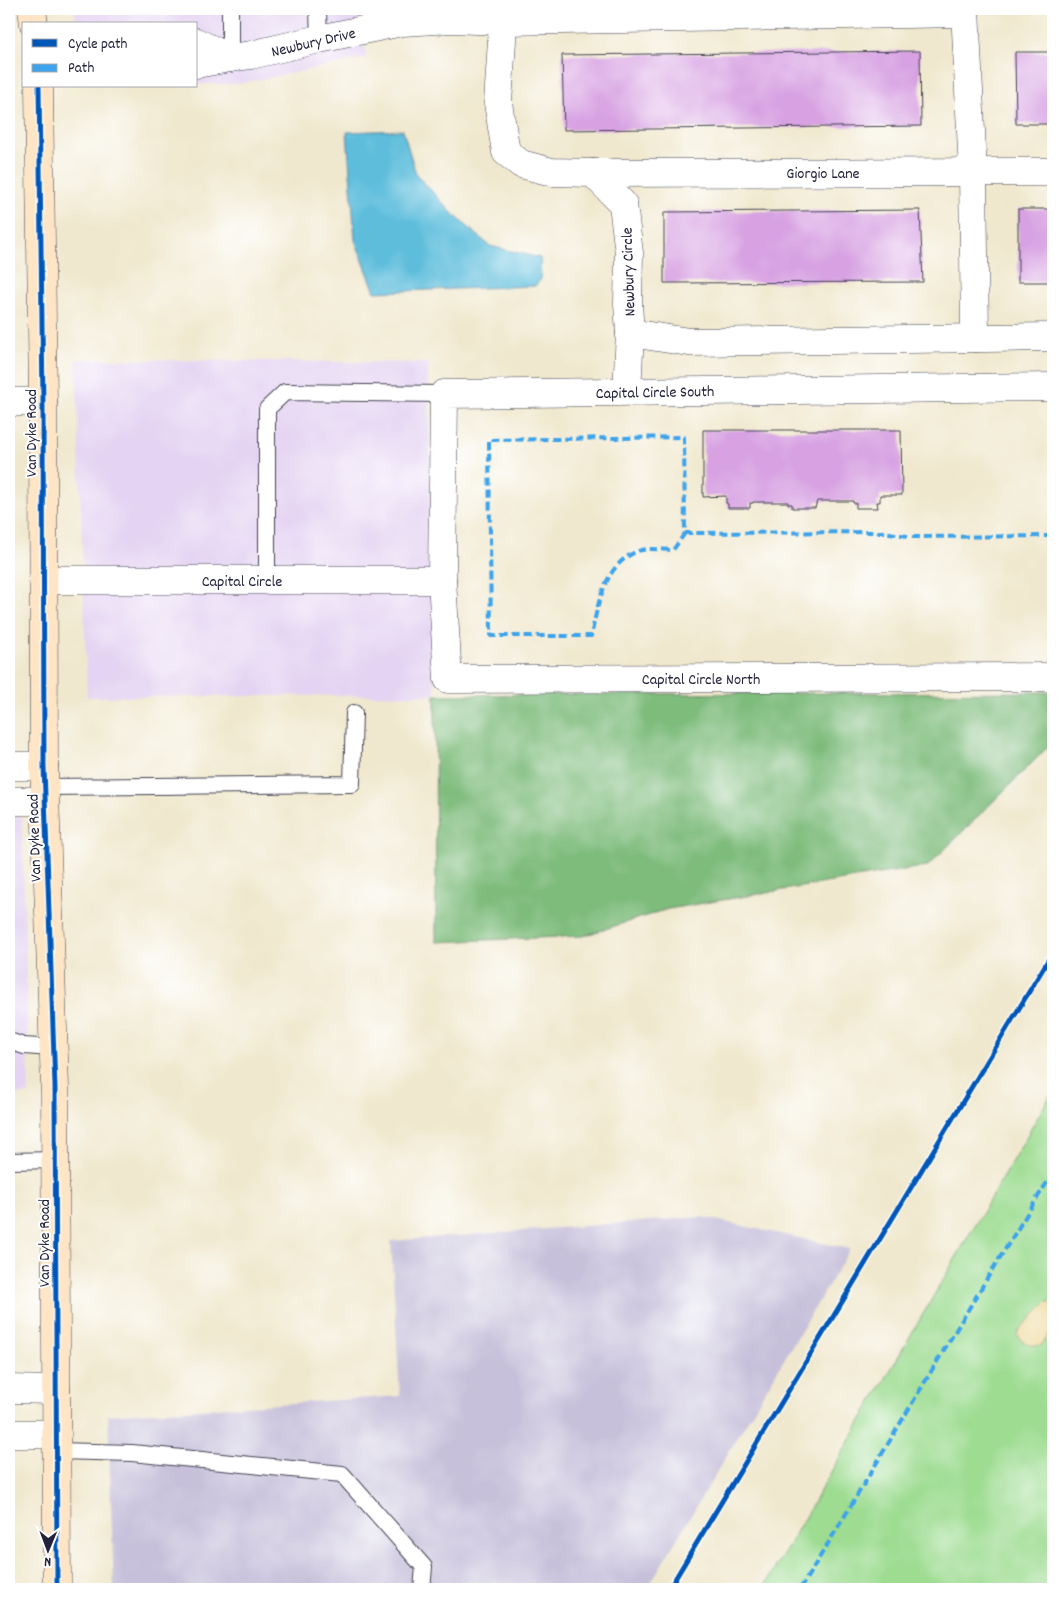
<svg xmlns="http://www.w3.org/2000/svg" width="1062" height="1598" viewBox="0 0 1062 1598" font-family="Dekko,sans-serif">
  <rect width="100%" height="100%" fill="#fff"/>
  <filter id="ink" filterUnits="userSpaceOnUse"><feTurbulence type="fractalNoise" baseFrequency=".02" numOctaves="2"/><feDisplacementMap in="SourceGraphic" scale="10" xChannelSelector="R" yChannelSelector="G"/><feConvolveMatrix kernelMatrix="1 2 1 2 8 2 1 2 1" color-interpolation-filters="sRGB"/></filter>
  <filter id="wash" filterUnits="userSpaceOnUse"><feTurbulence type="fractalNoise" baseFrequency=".0096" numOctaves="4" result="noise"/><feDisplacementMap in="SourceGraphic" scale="20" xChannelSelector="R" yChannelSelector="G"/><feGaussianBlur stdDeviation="1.12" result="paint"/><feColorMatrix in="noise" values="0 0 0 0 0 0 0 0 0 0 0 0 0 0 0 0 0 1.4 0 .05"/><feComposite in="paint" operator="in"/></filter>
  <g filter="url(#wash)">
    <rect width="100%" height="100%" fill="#f0e8ce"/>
    <g fill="#e4d3f2">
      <polygon points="75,9 365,9 366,58 237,84 196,84 196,24 75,24"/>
      <polygon points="76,359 428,363 435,695 87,697"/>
      <polygon points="9,816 22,816 29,1094 9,1095"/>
    </g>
    <polygon fill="#c6c0da" points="702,1217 850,1249 647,1589 114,1589 108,1415 400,1396 391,1241"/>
    <polygon fill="#9ddc91" stroke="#607f66" points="1053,1091 1053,1589 763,1589"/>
    <polygon fill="#7ebc7b" stroke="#506f5b" points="1053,692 1053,742 928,866 668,909 583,936 436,942 435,695"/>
    <path fill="#eeda9e" stroke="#887e6c" d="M1047 1302H1053V1328L1042 1345C1032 1347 1021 1344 1017 1334L1020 1329Z"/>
    <polygon fill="#5dbddb" stroke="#40708b" points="403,130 416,174 453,214 490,246 540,258 541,279 535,286 375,292 355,240 347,132"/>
    <g id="blocks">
      <g fill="#d7a1e2">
        <polygon points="920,51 921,126 564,130 562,55"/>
        <polygon points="1015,52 1053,52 1053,124 1016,124"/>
        <rect x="1018" y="209" width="35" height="73"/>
        <polygon points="920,210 923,282 664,283 664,212"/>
        <polygon points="703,430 901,430 902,495 880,495 880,502 877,502 878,508 856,508 856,503 853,503 853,501 817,501 815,508 792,508 792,504 788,504 788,502 753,502 753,503 750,503 750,508 728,508 728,504 726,503 726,496 703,497"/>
      </g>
    </g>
  </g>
  <g filter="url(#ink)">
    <use href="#blocks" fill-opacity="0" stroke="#414051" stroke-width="1"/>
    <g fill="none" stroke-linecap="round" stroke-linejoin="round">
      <defs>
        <g id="lane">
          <polyline points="230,9 230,58"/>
          <polyline points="318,9 319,39"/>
          <polyline points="267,580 267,409 285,392 444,394"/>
          <polyline points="44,787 352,784 354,713"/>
          <polyline points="9,1041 24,1046 53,1048"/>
          <polyline points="9,1161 55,1160"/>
          <polyline points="57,1451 132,1453 342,1474 424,1567 422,1589"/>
        </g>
        <g id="street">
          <polyline points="504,9 498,103 506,152 521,164 552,172 593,173 623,204 629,253 628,304 630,333 689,342 1053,337"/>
          <polyline points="965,9 973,172 975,338"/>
          <polyline points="196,42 230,58 196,64"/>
          <polyline points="230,58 251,55 319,39 402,22 451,19 503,21 965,13"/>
          <polyline points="593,173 1053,172"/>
          <polyline points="1053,387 444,394 442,580 448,679 1053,677"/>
          <polyline points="627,391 630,333"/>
          <polyline points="9,402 43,402"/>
          <polyline points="43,580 442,580"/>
          <polyline points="9,766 44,766"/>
          <polyline points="9,801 44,801"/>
          <polyline points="9,1389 56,1390"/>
          <polyline points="9,1434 57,1434"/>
        </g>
        <g id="secondary">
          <polyline points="32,9 34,24"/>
          <polyline points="39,86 43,402 44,766 55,1087 57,1589"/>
        </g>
      </defs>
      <use href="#lane" stroke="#414051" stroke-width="18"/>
      <use href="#street" stroke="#414051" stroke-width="29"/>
      <use href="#secondary" stroke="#414051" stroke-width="29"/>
      <use href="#lane" stroke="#fff" stroke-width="16"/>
      <use href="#street" stroke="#fff" stroke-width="28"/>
      <use href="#secondary" stroke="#fde5c5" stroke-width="28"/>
      <g stroke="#3ea2ec" stroke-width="4" stroke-dasharray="8 4" stroke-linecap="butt">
        <path d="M685 533 673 550C663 550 647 547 638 551 604 564 598 605 591 636H491L489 440 684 437 685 533 884 532 913 537 1053 536"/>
        <path d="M800 1589C884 1454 962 1315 1048 1181L1053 1175"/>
      </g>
      <defs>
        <g id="cycleway">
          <polyline points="39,86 43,402 44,766 55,1087 57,1589"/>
          <polyline points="669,1589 1053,952"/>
        </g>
      </defs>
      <use href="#cycleway" stroke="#fff" stroke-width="8"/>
      <use href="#cycleway" stroke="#0057b8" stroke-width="5"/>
    </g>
  </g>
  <g text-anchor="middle" stroke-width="4" stroke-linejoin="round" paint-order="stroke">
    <g font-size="16" fill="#22223b" stroke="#fff">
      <text transform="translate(313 41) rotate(-13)" y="6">Newbury Drive</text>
      <text x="823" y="178">Giorgio Lane</text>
      <text transform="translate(627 272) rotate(-92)" y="6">Newbury Circle</text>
      <text transform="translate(655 391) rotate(-1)" y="6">Capital Circle South</text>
      <text transform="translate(30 433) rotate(-90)" y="6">Van Dyke Road</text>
      <text x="242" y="586">Capital Circle</text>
      <text x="701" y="684">Capital Circle North</text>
      <text transform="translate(33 838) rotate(-92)" y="6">Van Dyke Road</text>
      <text transform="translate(43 1243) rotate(-90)" y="6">Van Dyke Road</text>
    </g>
  </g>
  <rect width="1062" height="1598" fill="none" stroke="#fff" stroke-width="30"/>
  <rect x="22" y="22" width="175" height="65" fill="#ffffff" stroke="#a7a7b1"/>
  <rect x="32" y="39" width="25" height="8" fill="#0057b8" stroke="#a7a7b1"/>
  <text x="68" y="48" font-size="15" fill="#22223b">Cycle path</text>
  <rect x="32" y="64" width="25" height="8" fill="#3ea2ec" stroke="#a7a7b1"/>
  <text x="68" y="72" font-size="15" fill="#22223b">Path</text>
  <g transform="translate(48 1550) rotate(181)" stroke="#ffffff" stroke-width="4" paint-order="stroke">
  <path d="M0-4L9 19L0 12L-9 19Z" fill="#22223b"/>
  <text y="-8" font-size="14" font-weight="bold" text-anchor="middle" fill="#22223b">N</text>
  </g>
</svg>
